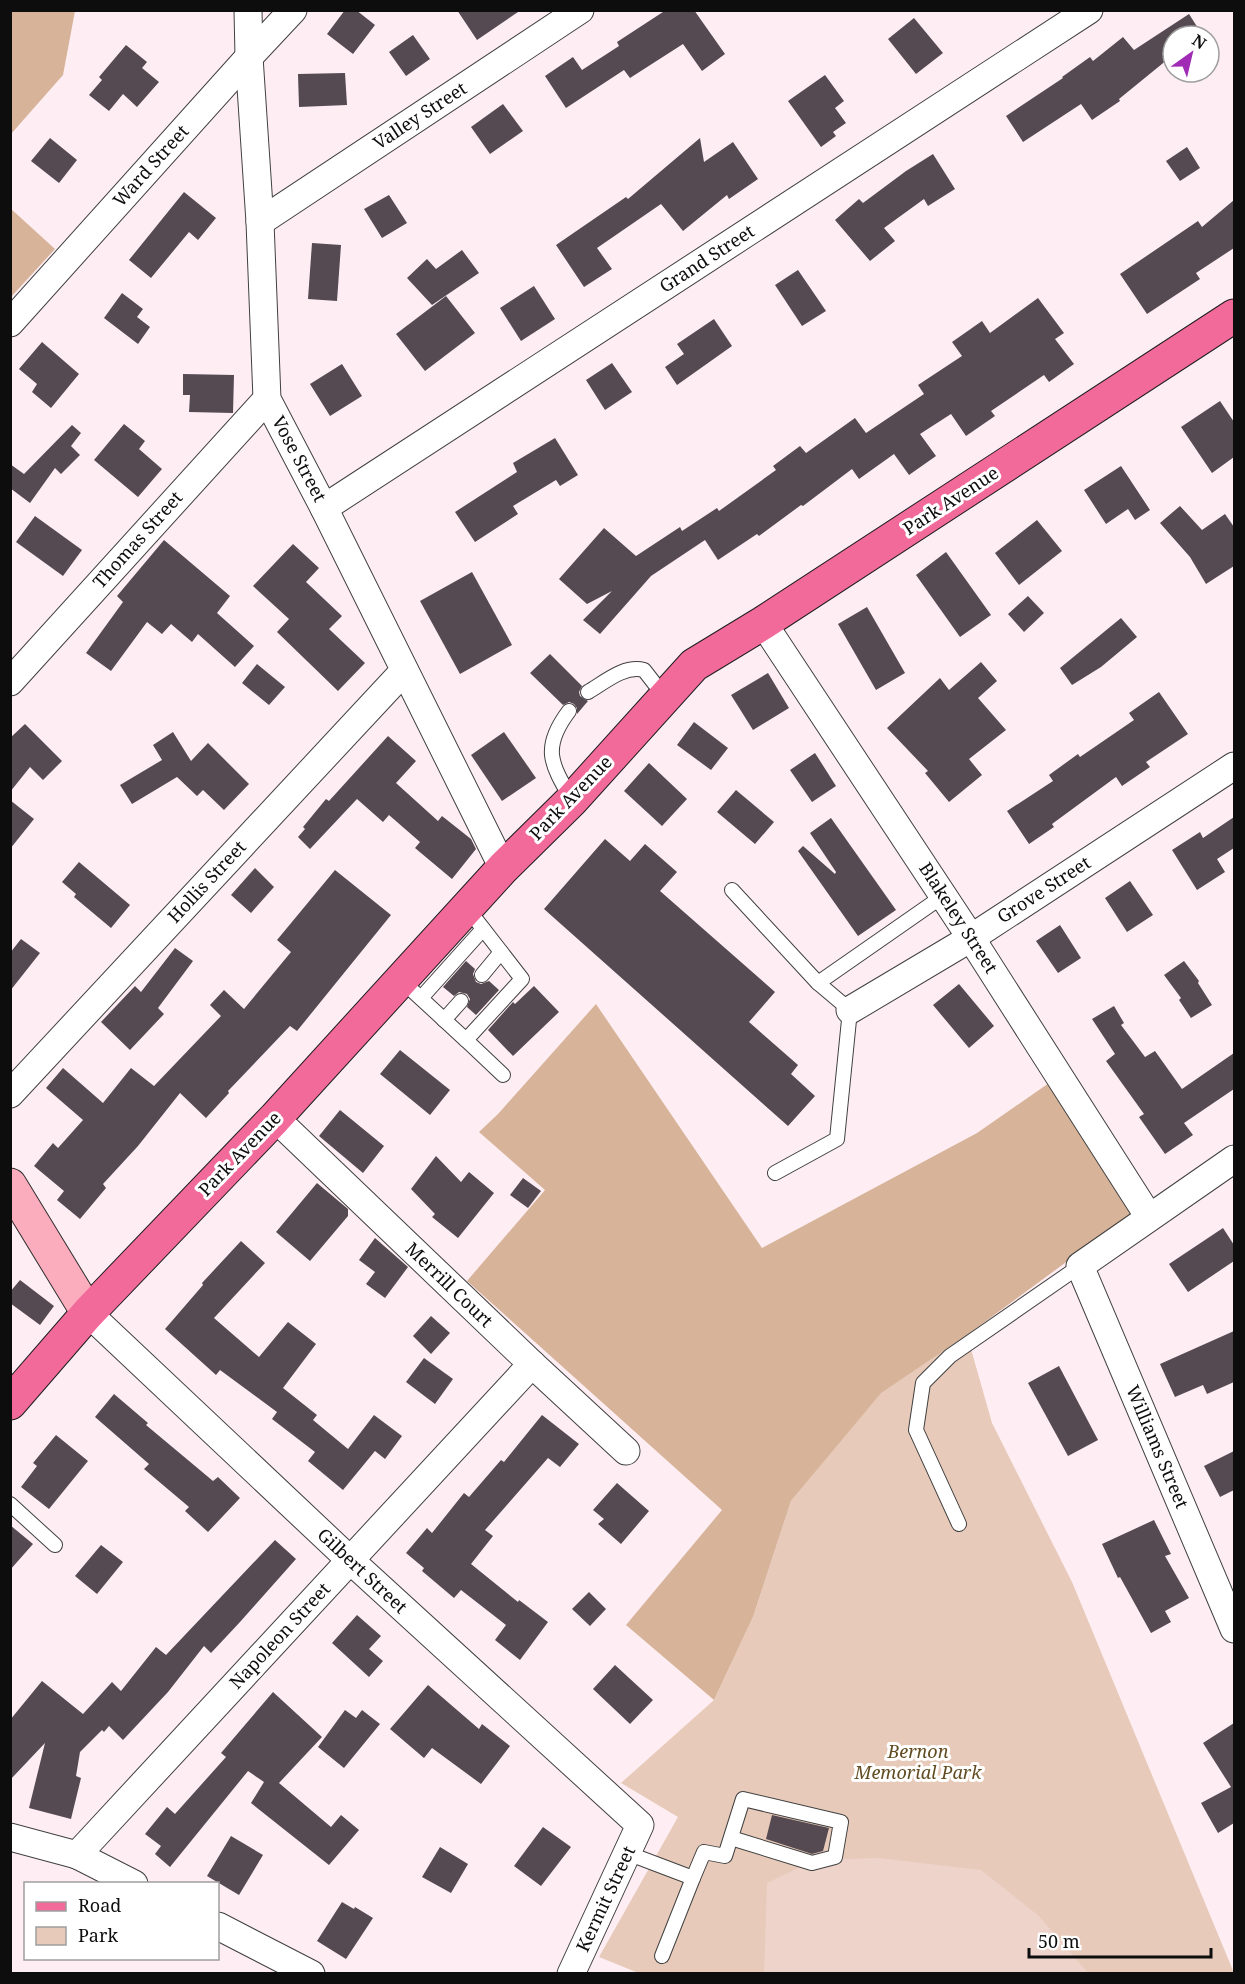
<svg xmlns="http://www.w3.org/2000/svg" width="1245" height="1984" viewBox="0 0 1245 1984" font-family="'Noto Serif',serif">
  <rect width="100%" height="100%" fill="#feeef3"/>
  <polygon fill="#e7cab9" points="967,1335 992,1423 1072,1582 1234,1973 641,1974 599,1957 678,1817 621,1783 714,1700 753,1617 791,1501 881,1392"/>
  <g fill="#d7b499">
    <polygon points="11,10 75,11 63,75 11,134"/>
    <polygon points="10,208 55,249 11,297 10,297"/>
    <polygon points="596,1004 762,1248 977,1133 1059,1076 1137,1210 967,1335 881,1393 791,1501 753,1617 714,1700 626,1625 722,1510 467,1281 545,1190 479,1132 498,1114"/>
  </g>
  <polygon fill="#eed3ca" points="878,1858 981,1870 1039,1916 1088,1973 764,1974 767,1883 815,1860"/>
  <g fill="#554a52">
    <polygon points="345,10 356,10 375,25 353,54 327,34"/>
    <polygon points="457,10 521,10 477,40"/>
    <polygon points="666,10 694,10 725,54 702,71 683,44 630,78 624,70 566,108 545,76 573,57 582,70 619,46 617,42"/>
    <polygon points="1189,14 1203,36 1173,36 1173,55 1119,99 1120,101 1092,120 1081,104 1023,142 1006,116 1063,78 1062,77 1090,57 1093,61 1123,37 1134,50"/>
    <polygon points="914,18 943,53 916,74 888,39"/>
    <polygon points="413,35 430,59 406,76 389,52"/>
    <polygon points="126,45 147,62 142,68 159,82 137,107 123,94 109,111 89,95 102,80 99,77"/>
    <polygon points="345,73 347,105 299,107 298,74"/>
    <polygon points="825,75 844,101 835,108 846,123 833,132 836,136 821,147 788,101"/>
    <polygon points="503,104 523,131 490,154 471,127"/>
    <polygon points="50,138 77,160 59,183 31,161"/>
    <polygon points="700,138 704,162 733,142 758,179 729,199 727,195 683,231 661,204 597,248 612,269 584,287 556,245 626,197 628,199"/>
    <polygon points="1187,147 1200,168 1180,181 1166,161"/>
    <polygon points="933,154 955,189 928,206 924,199 884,228 895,241 870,261 835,220 859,199 863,203 906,171"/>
    <polygon points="184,192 216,218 198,240 189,232 151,278 129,260"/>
    <polygon points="389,195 407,223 382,238 364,209"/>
    <polygon points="1234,200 1234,248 1196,273 1200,279 1147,314 1120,274 1198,221 1202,227"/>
    <polygon points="312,243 341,245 337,301 308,299"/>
    <polygon points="462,250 479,273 432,305 407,278 427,259 436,269"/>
    <polygon points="798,270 826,311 802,326 775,285"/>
    <polygon points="534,286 555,319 521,341 500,308"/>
    <polygon points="122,293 143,309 137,317 150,327 138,344 104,318"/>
    <polygon points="446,296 475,333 425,371 396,334"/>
    <polygon points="1038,298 1064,333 1055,339 1074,364 1049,382 1044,375 991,411 995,416 966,436 951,414 920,434 936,456 909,475 894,454 859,479 852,469 803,506 801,505 759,536 757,534 718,560 705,540 651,576 600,634 583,620 612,591 587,604 559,579 604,528 636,556 680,527 682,531 717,508 719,511 776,470 773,466 800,446 806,453 855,418 866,433 924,394 918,385 962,356 952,342 982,321 990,333"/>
    <polygon points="714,319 732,346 677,385 665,367 684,354 677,344"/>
    <polygon points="42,342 79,374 51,408 32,392 37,384 19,369"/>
    <polygon points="612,363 632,392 605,410 586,380"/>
    <polygon points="342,364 362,396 330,416 310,384"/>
    <polygon points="183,374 234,375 233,413 189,412 190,395 183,395"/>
    <polygon points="1220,401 1234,422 1234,457 1212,473 1181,427"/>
    <polygon points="124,424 145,441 139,449 162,469 138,497 94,460"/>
    <polygon points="72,425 81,433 71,446 80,455 61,474 55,468 30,503 10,488 10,464 24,474"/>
    <polygon points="555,438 578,475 560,486 556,480 513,506 518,514 475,542 455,512 517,472 513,463"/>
    <polygon points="1121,466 1150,510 1135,520 1128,509 1106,524 1084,490"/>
    <polygon points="1180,506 1202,530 1225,514 1234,527 1234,566 1206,584 1190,557 1160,523"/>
    <polygon points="35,516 82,550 63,576 16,542"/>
    <polygon points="1037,520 1062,551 1019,585 995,553"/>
    <polygon points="164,540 230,596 217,613 254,646 235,667 198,634 192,642 171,624 162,634 147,622 111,671 86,653 123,602 117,596"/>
    <polygon points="293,544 319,568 306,582 342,616 329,629 365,663 338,691 277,632 289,619 253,586"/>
    <polygon points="946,552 991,615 960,637 916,575"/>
    <polygon points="472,572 512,645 460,674 420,601"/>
    <polygon points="1028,596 1044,613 1024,632 1008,614"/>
    <polygon points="867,607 905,673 876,690 838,624"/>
    <polygon points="1121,618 1137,637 1101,667 1072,685 1060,668"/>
    <polygon points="550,654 582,686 579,692 580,696 588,701 577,714 577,708 574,704 569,702 563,705 530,673"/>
    <polygon points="981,662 997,681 978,698 1006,730 969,759 982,775 949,802 925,773 928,771 887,728 940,678 949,690"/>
    <polygon points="257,664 285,687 269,705 242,683"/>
    <polygon points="768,673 789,708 753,730 731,695"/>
    <polygon points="1159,692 1188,734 1146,762 1150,767 1122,786 1116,777 1052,824 1054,827 1029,844 1007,811 1053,781 1049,775 1078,754 1080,757 1134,720 1129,713"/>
    <polygon points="694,722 728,748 711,770 677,745"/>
    <polygon points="25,724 62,761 43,780 30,767 10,792 10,738"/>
    <polygon points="173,732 191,761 208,743 249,784 224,810 203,790 197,796 177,777 132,804 120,785 162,760 153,745"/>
    <polygon points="504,732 536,778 502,801 471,755"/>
    <polygon points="388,736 416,761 396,783 438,821 442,816 471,839 476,849 452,879 415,848 420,842 389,815 383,822 357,799 310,849 298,837 305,829 303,827 326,799 329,801"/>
    <polygon points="815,753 836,786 812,802 790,770"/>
    <polygon points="649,763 687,799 662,826 624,791"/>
    <polygon points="736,790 774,822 755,844 717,812"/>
    <polygon points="10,800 34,819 10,849"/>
    <polygon points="1234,817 1234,848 1217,859 1225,872 1197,890 1172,850 1200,832 1203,838"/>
    <polygon points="831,818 896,910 858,936 798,851 803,846 835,874 836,872 810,833"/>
    <polygon points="605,839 630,861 645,844 677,872 660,891 775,992 749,1022 798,1065 791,1074 815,1096 788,1126 544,909"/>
    <polygon points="79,862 130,905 111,928 74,897 76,894 62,882"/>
    <polygon points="255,868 274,887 251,913 231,895"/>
    <polygon points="335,870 391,915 297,1031 290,1026 228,1091 229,1093 206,1118 180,1093 138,1146 103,1184 106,1188 80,1219 57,1200 64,1191 34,1166 53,1143 58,1148 83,1120 46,1088 63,1068 103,1103 131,1068 154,1086 221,1016 210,1005 224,990 244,1009 291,952 277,940"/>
    <polygon points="1130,881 1153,915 1127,932 1105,898"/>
    <polygon points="1060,925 1081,958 1058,973 1036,941"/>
    <polygon points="21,939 40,953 10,991 10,953"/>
    <polygon points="175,948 193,961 158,1008 164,1014 130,1050 101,1022 135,986 141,992"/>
    <polygon points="466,961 475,969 473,974 476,982 481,984 489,981 499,990 476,1015 467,1007 470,999 467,994 459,992 454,996 443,987"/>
    <polygon points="1184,961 1199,981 1198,983 1212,1005 1191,1018 1179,1000 1181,998 1164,975"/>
    <polygon points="959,984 994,1026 969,1048 933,1005"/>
    <polygon points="534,986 559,1012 513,1056 488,1030 513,1002 515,1004"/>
    <polygon points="1114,1006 1124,1023 1121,1025 1145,1057 1155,1051 1182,1089 1234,1053 1234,1089 1184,1123 1193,1135 1165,1154 1139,1117 1144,1114 1106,1061 1115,1054 1092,1019"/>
    <polygon points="400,1050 450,1090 430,1115 380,1074"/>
    <polygon points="340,1110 384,1146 363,1173 319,1136"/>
    <polygon points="436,1156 461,1182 469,1172 494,1193 458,1238 432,1217 435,1214 411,1189"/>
    <polygon points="523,1178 541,1191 528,1208 510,1195"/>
    <polygon points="317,1183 348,1209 348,1216 310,1261 276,1232"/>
    <polygon points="1223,1228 1234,1245 1234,1261 1188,1292 1169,1264"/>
    <polygon points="375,1238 408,1267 385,1298 366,1284 375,1272 359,1260"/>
    <polygon points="241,1241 265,1263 214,1318 259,1357 288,1322 316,1344 283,1388 317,1415 313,1420 348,1449 374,1415 402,1436 385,1459 375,1451 343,1490 308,1461 315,1452 272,1419 277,1412 220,1370 216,1375 165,1329 203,1285 202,1283"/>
    <polygon points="20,1280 54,1306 40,1325 10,1303 10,1292"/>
    <polygon points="431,1316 450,1333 431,1354 413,1336"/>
    <polygon points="1234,1331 1234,1382 1207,1394 1203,1385 1175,1397 1160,1364"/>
    <polygon points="424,1358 453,1379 435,1404 406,1382"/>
    <polygon points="1059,1366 1098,1440 1068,1456 1028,1383"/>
    <polygon points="114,1394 148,1423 146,1425 213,1481 218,1477 240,1498 208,1532 185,1511 189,1507 144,1469 149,1464 95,1417"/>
    <polygon points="542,1415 579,1444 560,1467 548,1458 485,1530 493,1536 471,1564 518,1602 519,1600 548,1622 520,1660 495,1640 506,1625 461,1590 454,1598 422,1571 424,1568 406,1553 427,1528 432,1533 464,1493 469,1497 501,1460 504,1462"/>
    <polygon points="56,1435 88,1461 49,1509 21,1487 37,1466 33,1463"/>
    <polygon points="1234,1451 1234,1490 1220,1497 1204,1466"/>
    <polygon points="617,1483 649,1511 621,1544 598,1524 604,1519 593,1510"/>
    <polygon points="1154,1520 1171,1554 1165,1556 1189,1598 1165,1611 1171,1622 1151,1633 1120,1577 1118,1578 1102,1544"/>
    <polygon points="10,1525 33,1544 10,1570"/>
    <polygon points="275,1540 296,1559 240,1622 211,1653 204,1646 168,1692 123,1740 109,1726 104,1732 102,1730 80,1752 76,1776 81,1778 71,1819 29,1808 45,1743 10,1780 10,1720 42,1681 83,1714 112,1682 121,1691 156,1647 166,1655"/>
    <polygon points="101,1545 123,1562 97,1594 75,1576"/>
    <polygon points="589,1592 606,1609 590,1626 572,1609"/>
    <polygon points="357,1615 381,1636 369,1649 383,1661 369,1677 332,1643"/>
    <polygon points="615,1665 653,1700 630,1724 593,1689"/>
    <polygon points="428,1685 479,1729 482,1724 510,1746 481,1784 432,1748 424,1758 390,1729"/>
    <polygon points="273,1692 322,1737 279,1783 331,1827 341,1815 359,1830 329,1865 251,1803 264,1782 248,1771 170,1867 155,1854 161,1846 145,1834 167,1807 175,1814 226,1757 221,1753"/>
    <polygon points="345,1710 356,1718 362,1710 380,1724 344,1768 318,1747"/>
    <polygon points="1234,1723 1234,1823 1218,1833 1201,1803 1231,1787 1203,1743"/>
    <polygon points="772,1815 829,1828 823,1851 812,1854 766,1839"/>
    <polygon points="543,1827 571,1847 541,1886 514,1866"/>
    <polygon points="231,1836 263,1855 239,1895 207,1876"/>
    <polygon points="440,1847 468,1864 451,1893 422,1877"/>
    <polygon points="342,1902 354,1909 355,1907 373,1918 346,1959 317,1941"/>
  </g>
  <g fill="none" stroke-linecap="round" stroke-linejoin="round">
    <defs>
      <g id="lane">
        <path d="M588 692C605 682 624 665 644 670L665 697"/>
        <path d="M569 711C541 748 551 764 572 800"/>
        <polyline points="732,890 818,983 850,1010 837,1139 775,1173"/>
        <polyline points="482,975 501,952"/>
        <polyline points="401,980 466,1040 522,979 467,908"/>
        <polyline points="818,983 943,896"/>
        <polyline points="421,998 483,929"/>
        <polyline points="444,1020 461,1001"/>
        <polyline points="466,1040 503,1075"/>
        <polyline points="10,1504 55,1545"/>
        <polyline points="959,1524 916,1430 923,1383 950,1356 1080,1266"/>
        <polyline points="627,1853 693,1878 662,1956"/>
        <polyline points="693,1878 704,1852 725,1856 743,1799 841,1822 835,1857 812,1863 731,1838"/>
      </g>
      <g id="street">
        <polyline points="248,10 249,57 260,222 267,399 324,508 503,868"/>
        <polyline points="260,222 580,10"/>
        <polyline points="10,323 249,57 293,10"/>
        <polyline points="324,508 1089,10"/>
        <polyline points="763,623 971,938 1149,1217"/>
        <polyline points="10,682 267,399"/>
        <polyline points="850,1010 971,938 1234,766"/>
        <polyline points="10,1094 404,671"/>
        <polyline points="275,1118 532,1364 626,1451"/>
        <polyline points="1234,1159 1080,1266 1234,1629"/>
        <polyline points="88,1313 350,1560 640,1825 571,1974"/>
        <polyline points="10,1837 77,1855 134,1884"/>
        <polyline points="77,1855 532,1364"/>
        <polyline points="218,1926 311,1974"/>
      </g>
      <polyline id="secondary" points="10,1185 88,1313"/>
      <polyline id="primary" points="10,1403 88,1313 275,1118 503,868 572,800 694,665 763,623 1234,316"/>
    </defs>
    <use href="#lane" stroke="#404040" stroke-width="16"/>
    <use href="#street" stroke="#404040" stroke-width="29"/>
    <use href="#secondary" stroke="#2f2f2f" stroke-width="35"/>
    <use href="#primary" stroke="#1e1e1e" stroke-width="35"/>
    <use href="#lane" stroke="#fff" stroke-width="14"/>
    <use href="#street" stroke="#fff" stroke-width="27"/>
    <use href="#secondary" stroke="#fbacbd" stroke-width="33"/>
    <use href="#primary" stroke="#f26a9a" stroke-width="33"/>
  </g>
  <g text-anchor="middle" stroke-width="6" stroke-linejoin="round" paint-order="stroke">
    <g font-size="18" fill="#0d0d0d" stroke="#fff">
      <text transform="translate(420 116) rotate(-33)" y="6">Valley Street</text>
      <text transform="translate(151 166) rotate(-48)" y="6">Ward Street</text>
      <text transform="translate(707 259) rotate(-33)" y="6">Grand Street</text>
      <text transform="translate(299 459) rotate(62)" y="6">Vose Street</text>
      <text transform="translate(951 501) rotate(-33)" y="6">Park Avenue</text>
      <text transform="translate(138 540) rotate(-48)" y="6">Thomas Street</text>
      <text transform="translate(571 798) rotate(-46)" y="6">Park Avenue</text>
      <text transform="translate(207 882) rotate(-47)" y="6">Hollis Street</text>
      <text transform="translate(1044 890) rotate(-33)" y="6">Grove Street</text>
      <text transform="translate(958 918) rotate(57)" y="6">Blakeley Street</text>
      <text transform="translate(240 1154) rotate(-46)" y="6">Park Avenue</text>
      <text transform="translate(449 1285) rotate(44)" y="6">Merrill Court</text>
      <text transform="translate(1157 1447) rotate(67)" y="6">Williams Street</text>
      <text transform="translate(362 1571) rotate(43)" y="6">Gilbert Street</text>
      <text transform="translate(280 1636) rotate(-47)" y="6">Napoleon Street</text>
      <text transform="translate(606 1899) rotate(-65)" y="6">Kermit Street</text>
    </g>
    <g font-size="18" font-style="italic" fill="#614d21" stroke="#fff">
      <text x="918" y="1758">Bernon<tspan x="918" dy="21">Memorial Park</tspan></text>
    </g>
  </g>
  <rect width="1245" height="1984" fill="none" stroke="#0d0d0d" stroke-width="24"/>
  <rect x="24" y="1882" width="195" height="78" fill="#ffffff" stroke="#9e9e9e" stroke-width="1.5"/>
  <rect x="36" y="1902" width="30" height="9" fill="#f26a9a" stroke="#9e9e9e" stroke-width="1.5"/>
  <text x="78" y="1912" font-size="18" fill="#0d0d0d">Road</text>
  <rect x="36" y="1927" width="30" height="18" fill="#e7cab9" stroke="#9e9e9e" stroke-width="1.5"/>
  <text x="78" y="1942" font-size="18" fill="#0d0d0d">Park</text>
  <g transform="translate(1191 54) rotate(34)"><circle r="28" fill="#ffffff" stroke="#9e9e9e" stroke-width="1.5"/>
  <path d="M0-4.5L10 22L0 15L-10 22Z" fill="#a02cb6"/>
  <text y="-9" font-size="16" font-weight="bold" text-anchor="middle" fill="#0d0d0d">N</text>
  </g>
  <path d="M1029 1948v9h182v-9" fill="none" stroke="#0d0d0d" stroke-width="3"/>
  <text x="1038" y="1948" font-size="18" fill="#0d0d0d" stroke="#ffffff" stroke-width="4.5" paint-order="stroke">50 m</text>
</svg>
